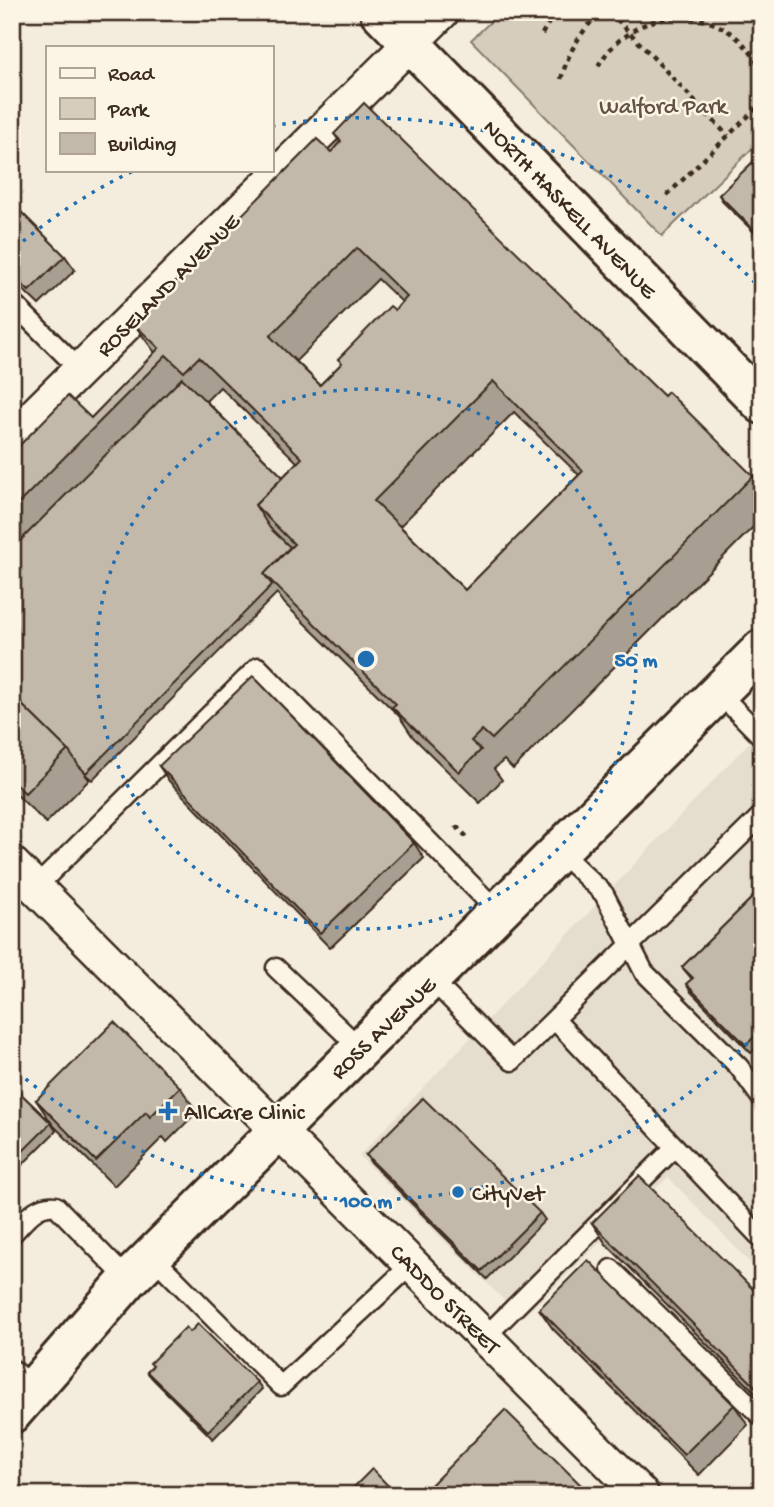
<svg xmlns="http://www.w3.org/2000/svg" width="774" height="1507" viewBox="0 0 774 1507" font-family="'Gochi Hand',sans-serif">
  <rect width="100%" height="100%" fill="#f4eddd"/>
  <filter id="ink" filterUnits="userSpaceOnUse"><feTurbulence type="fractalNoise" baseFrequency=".0143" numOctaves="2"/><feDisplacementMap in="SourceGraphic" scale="14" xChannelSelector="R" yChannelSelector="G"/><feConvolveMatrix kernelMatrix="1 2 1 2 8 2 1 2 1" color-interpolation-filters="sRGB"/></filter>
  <g filter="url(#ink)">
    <polygon fill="#e5ddce" points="762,729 762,1275 668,1177 522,1318 359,1156"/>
    <polygon fill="#d6cdbd" stroke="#887c6e" stroke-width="2" points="501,12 762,12 762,139 662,236 471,40"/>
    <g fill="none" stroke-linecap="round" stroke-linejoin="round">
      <defs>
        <g id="service">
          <polyline points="12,302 80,370"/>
          <polyline points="718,692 762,737"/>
          <polyline points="559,851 604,894 644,972 739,1067 762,1099"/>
          <polyline points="36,887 258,667 499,913"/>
          <polyline points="276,968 360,1048"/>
          <polyline points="431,979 512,1061 762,815"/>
          <polyline points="555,1020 762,1239"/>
          <path d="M12 1234C25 1221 36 1203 56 1206L128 1280"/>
          <polyline points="152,1256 281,1386 412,1264"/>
          <polyline points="611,1269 762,1417"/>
          <polyline points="485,1337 675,1147"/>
          <polyline points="12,1369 36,1388"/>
        </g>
        <g id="minor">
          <polyline points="12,437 442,12"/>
          <polyline points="12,864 642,1495"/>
        </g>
        <g id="secondary">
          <polyline points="380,12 762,404"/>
          <polyline points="12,1413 128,1280 762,649"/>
        </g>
      </defs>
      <use href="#service" stroke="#3b2a1e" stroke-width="23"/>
      <use href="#minor" stroke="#3b2a1e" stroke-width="38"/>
      <use href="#secondary" stroke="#3b2a1e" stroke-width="44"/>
      <g stroke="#3b2a1e" stroke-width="4.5" stroke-dasharray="5 5" stroke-linecap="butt">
        <polyline points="610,12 728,136"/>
        <polyline points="542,34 555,12"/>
        <path d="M598 66C637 0 730 0 762 72"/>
        <path d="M561 79C569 51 580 32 601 12"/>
        <polyline points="667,195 762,103"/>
        <polyline points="456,826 470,840"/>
      </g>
      <use href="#service" stroke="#fcf5e5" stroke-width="18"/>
      <use href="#minor" stroke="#fcf5e5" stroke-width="33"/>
      <use href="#secondary" stroke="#fcf5e5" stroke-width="38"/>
    </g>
    <g fill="#a89f92" stroke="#3b2a1e" stroke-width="2" fill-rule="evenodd">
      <path d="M334 134 664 396 753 476 762 488V518L513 769 504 760 494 769 502 780 480 803 413 737 399 716 285 604 277 593 92 780 85 774 89 780 46 823 12 790V453L91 418 155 353 134 324 331 152 340 142ZM378 279 402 302 395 310 338 359 342 363 320 385 296 361ZM220 387 297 462 283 477 206 401ZM514 412 579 475 465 590 400 526Z"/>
      <polygon points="762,153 762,240 724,203 719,195"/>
      <polygon points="12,203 65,256 75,270 39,305 12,279"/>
      <polygon points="159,766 414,843 424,858 330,948 169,781"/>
      <polygon points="762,888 762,1042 751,1053 691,992 686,984 692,979 682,967"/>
      <polygon points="12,1085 51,1123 56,1131 12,1175"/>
      <polygon points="180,1087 197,1112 167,1142 163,1137 114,1186 53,1125 36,1100"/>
      <polygon points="366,1155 540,1213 545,1220 487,1279 371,1163"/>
      <polygon points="592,1223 762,1298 762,1399 606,1244"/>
      <polygon points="539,1309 734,1405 748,1425 699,1475 553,1329"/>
      <polygon points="190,1332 257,1382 262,1389 213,1439 153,1379 147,1372"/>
    </g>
    <g fill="#c3b9aa" stroke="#3b2a1e" stroke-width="2" fill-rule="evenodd">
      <path d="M364 103 664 396 668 392 753 476 492 739 482 730 471 741 481 750 459 772 392 707 396 704 264 574 294 544 255 505 302 458 199 357 184 372 166 355 12 510V453L68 396 91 418 159 348 134 324 317 139 331 152 341 141 334 134ZM357 248 407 297 395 310 390 306 338 359 342 363 320 385 270 336ZM493 381 583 471 465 590 374 501Z"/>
      <polygon points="762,153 762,238 719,195"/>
      <polygon points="12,203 65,256 29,291 12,275"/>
      <polygon points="182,378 283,477 255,505 270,528 290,547 264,574 272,585 86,773 79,766 68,750 12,695 12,549"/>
      <polygon points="253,676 414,843 320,933 159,766"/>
      <polygon points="12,695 68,750 25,793 12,781"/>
      <polygon points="762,888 762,1029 746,1045 686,984 693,978 682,967"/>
      <polygon points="114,1022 180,1087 150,1117 146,1112 96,1161 36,1100"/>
      <polygon points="12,1085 51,1123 12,1162"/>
      <polygon points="423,1098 540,1213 482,1271 366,1155"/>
      <polygon points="639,1176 762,1298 762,1383 757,1388 592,1223"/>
      <polygon points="588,1260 734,1405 684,1455 539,1309"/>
      <polygon points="198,1324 257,1382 208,1431 147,1372 153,1366 150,1363 186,1327 190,1332"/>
      <polygon points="505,1410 591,1495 424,1495 422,1494"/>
      <polygon points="372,1469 397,1495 346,1495"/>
    </g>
  </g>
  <g fill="none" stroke="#1f6fb2" stroke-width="3.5" stroke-dasharray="3.5 7">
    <circle cx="366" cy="659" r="270"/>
    <path d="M762 1028A541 541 0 0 1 15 1070M15 248A541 541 0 0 1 133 171M272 126A541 541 0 0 1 762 290"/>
  </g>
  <g fill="#1f6fb2" stroke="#fcf5e5" stroke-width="2.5">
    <path d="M164.5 1100.5h7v7h7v7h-7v7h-7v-7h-7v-7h7z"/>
    <circle cx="458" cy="1192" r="7"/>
  </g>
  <g text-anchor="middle" stroke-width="5" stroke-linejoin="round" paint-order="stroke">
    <g font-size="23" fill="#625346" stroke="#fcf5e5">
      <text x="663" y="113">Walford Park</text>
    </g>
    <g font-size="23" fill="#3b2a1e" stroke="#fcf5e5">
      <text transform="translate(571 208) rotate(46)" y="8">NORTH HASKELL AVENUE</text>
      <text transform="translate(167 284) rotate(-45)" y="8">ROSELAND AVENUE</text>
      <text transform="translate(382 1027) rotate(-44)" y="8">ROSS AVENUE</text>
      <text transform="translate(446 1298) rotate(45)" y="8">CADDO STREET</text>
    </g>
    <g font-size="23" fill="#3b2a1e" stroke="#fcf5e5" text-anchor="start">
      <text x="184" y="1119">AllCare Clinic</text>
      <text x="472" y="1200">CityVet</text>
    </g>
  </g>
  <circle cx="366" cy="659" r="10" fill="#1f6fb2" stroke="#fcf5e5" stroke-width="3.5"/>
  <g font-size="21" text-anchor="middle" font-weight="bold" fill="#1f6fb2" stroke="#fcf5e5" stroke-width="5" stroke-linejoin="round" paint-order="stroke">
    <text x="636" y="666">50 m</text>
    <text x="366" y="1207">100 m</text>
  </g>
  <rect width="774" height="1507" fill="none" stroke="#fcf5e5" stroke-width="42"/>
  <rect x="21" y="21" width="732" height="1465" fill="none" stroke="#3b2a1e" stroke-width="2.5" filter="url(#ink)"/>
  <rect x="46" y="46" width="228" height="126" fill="#fcf5e5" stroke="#afa495" stroke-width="2"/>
  <rect x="60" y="68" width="35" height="10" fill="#fcf5e5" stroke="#afa495" stroke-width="2"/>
  <text x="108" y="80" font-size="21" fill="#3b2a1e">Road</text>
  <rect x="60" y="98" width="35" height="21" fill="#d6cdbd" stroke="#afa495" stroke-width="2"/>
  <text x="108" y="116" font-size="21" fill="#3b2a1e">Park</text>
  <rect x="60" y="133" width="35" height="21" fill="#c3b9aa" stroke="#afa495" stroke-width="2"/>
  <text x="108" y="150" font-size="21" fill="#3b2a1e">Building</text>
</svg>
